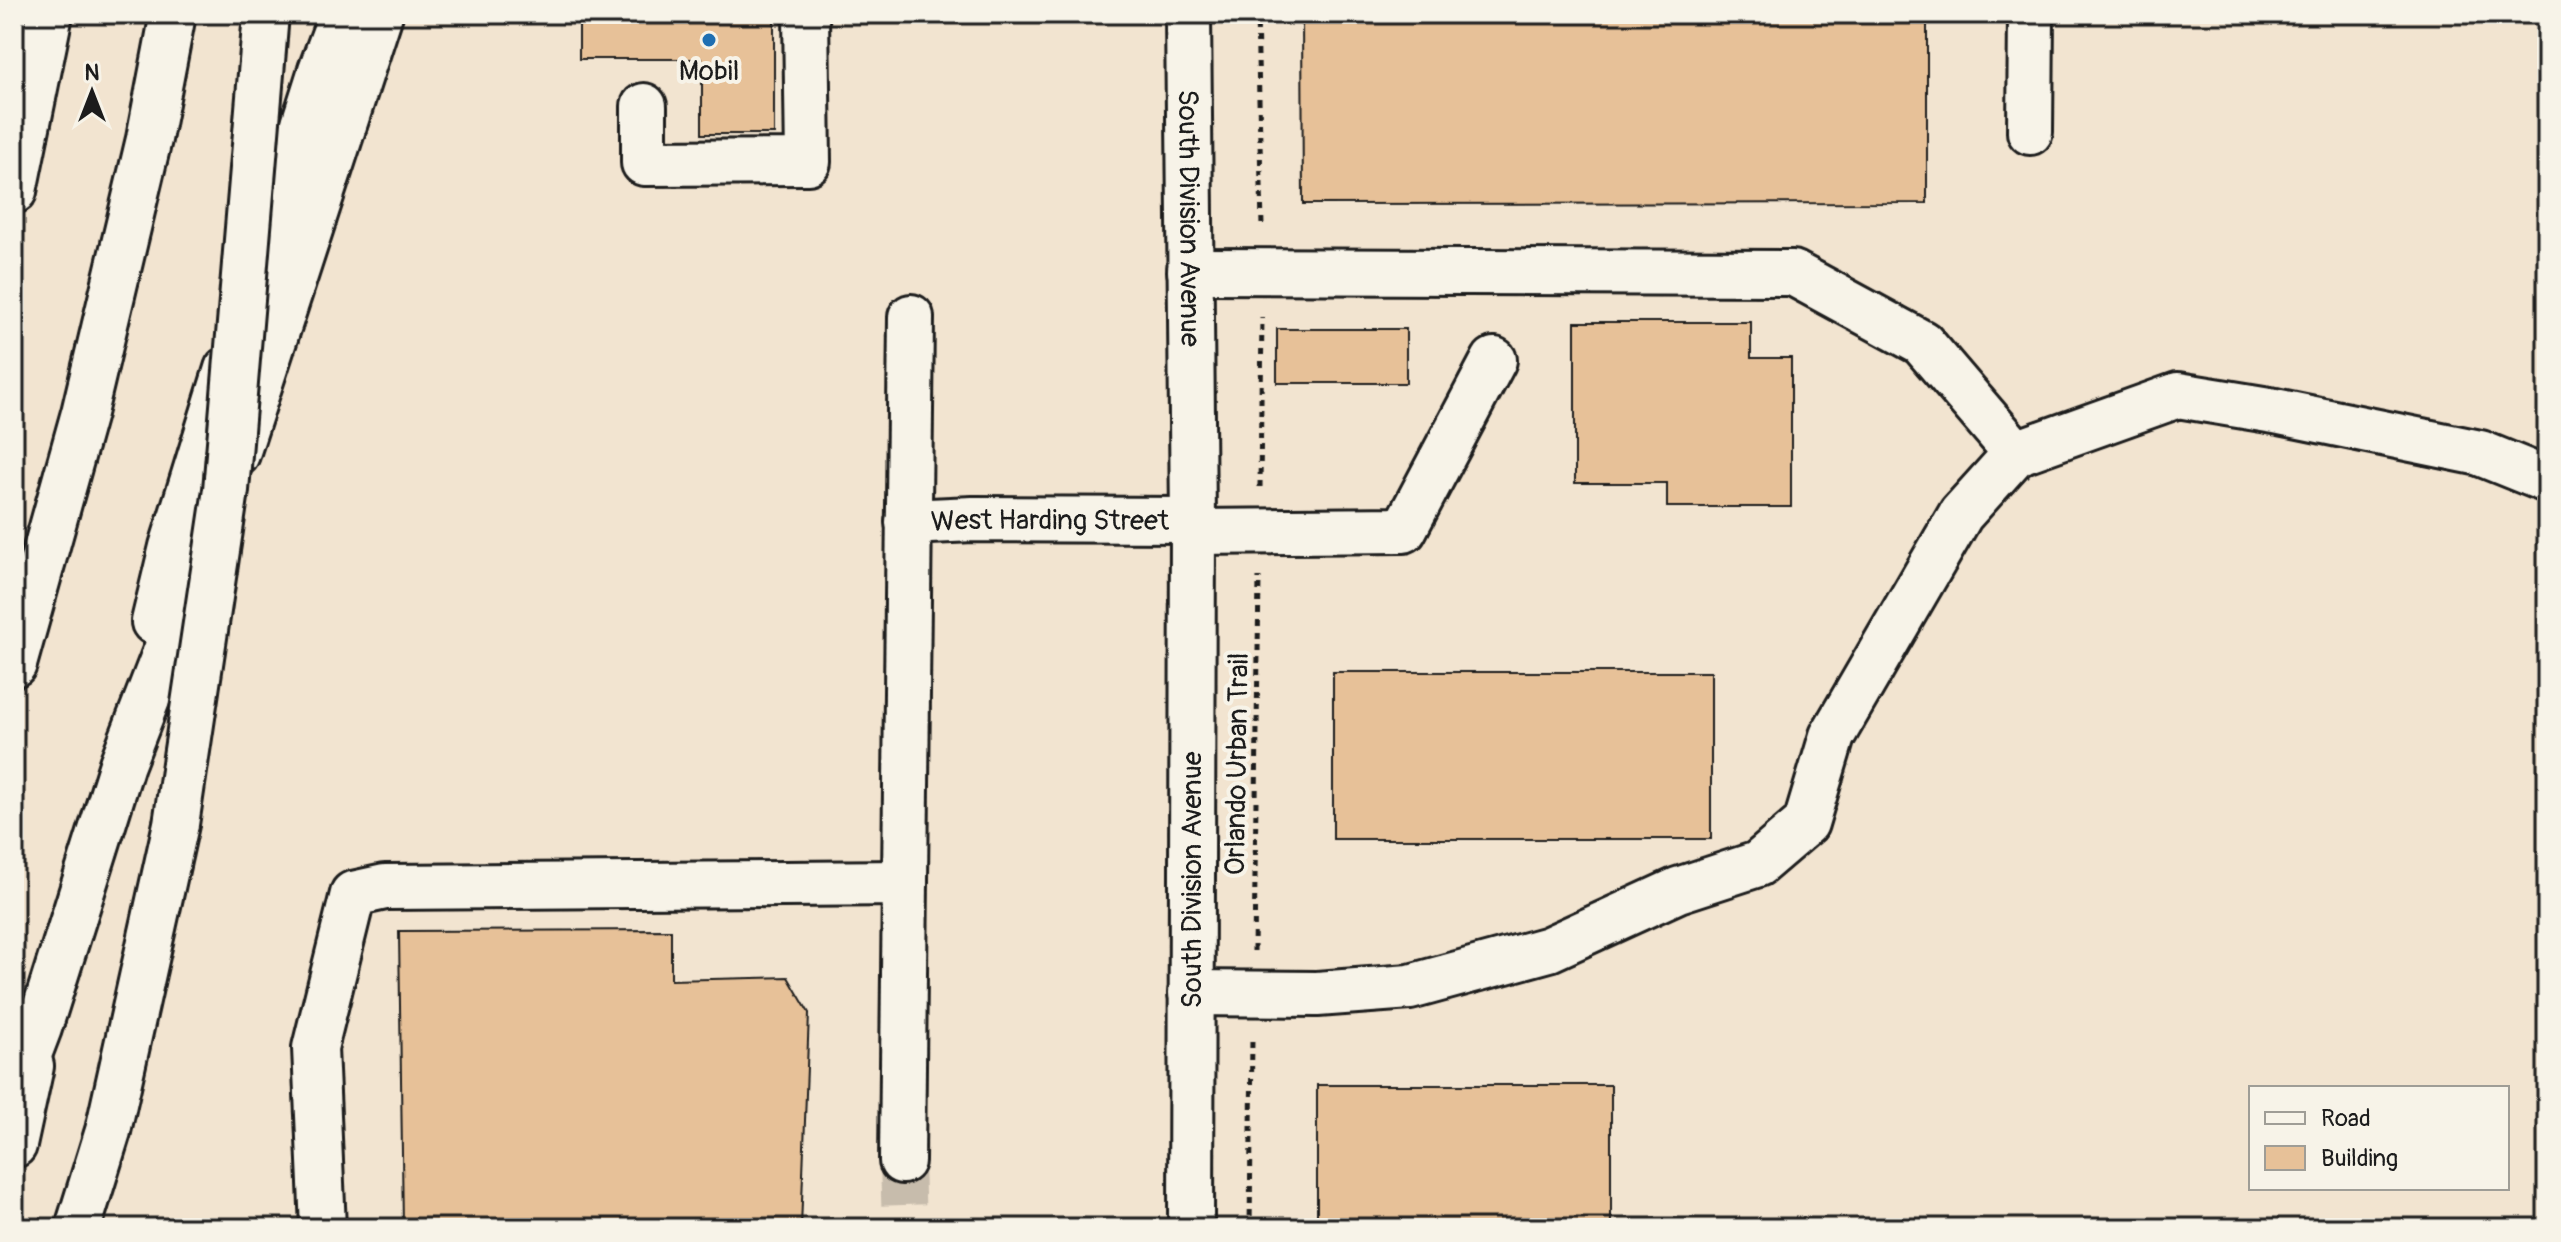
<svg xmlns="http://www.w3.org/2000/svg" width="2561" height="1242" viewBox="0 0 2561 1242" font-family="Pangolin,sans-serif">
  <rect width="100%" height="100%" fill="#f2e4d0"/>
  <filter id="ink" filterUnits="userSpaceOnUse"><feTurbulence type="fractalNoise" baseFrequency=".0125" numOctaves="2"/><feDisplacementMap in="SourceGraphic" scale="16" xChannelSelector="R" yChannelSelector="G"/><feConvolveMatrix kernelMatrix="1 2 1 2 8 2 1 2 1" color-interpolation-filters="sRGB"/></filter>
  <g filter="url(#ink)">
    <g fill="#e7c198" stroke="#1c1c1c" stroke-width="2">
      <polygon points="579,14 774,14 774,134 702,134 702,59 579,59"/>
      <polygon points="1302,14 1927,14 1927,203 1303,204"/>
      <polygon points="1575,322 1751,322 1751,358 1791,358 1791,507 1667,507 1667,483 1575,483"/>
      <rect x="1277" y="329" width="129" height="54"/>
      <rect x="1333" y="672" width="378" height="167"/>
      <polygon points="671,930 671,980 788,977 809,1013 801,1228 403,1228 399,931"/>
      <rect x="1317" y="1085" width="294" height="143"/>
    </g>
    <g fill="none" stroke-linecap="round" stroke-linejoin="round">
      <polyline stroke="#c7bcac" stroke-width="44" stroke-dasharray="44 22" stroke-linecap="butt" points="902,1161 904,1228"/>
      <defs>
        <g id="minor">
          <path id="s1" d="M1188 14 1193 520 1191 1228"/>
          <polyline points="644,106 644,163 808,162 806,14"/>
          <polyline points="2030,132 2031,14"/>
          <polyline points="1190,271 1793,273 1922,343 2016,453"/>
          <path id="s2" d="M908 522 973 519 1193 520"/>
          <polyline points="1191,532 1404,530 1494,360"/>
          <polyline points="1191,993 1317,994 1410,987 1549,949 1678,890 1758,864 1806,823 1832,736 1961,514 2016,453 2178,395 2275,411 2480,453 2547,480"/>
          <polyline points="902,1161 911,317"/>
          <polyline points="323,1228 315,1048 353,894 385,887 905,883"/>
        </g>
        <g id="highway">
          <polyline points="14,191 50,14"/>
          <polyline points="252,288 321,70 342,14"/>
          <polyline points="237,454 380,14"/>
          <polyline points="154,622 172,547 227,369"/>
          <polyline points="14,664 84,413 149,139 173,14"/>
          <polyline points="14,1094 39,1028 122,764 208,542"/>
          <polyline points="14,1145 31,1066"/>
          <polyline points="78,1228 108,1131 176,824"/>
        </g>
      </defs>
      <use href="#minor" stroke="#1c1c1c" stroke-width="50"/>
      <use href="#highway" stroke="#1c1c1c" stroke-width="50"/>
      <g stroke="#1c1c1c" stroke-width="5" stroke-dasharray="6 6" stroke-linecap="butt">
        <polyline points="1257,14 1262,227"/>
        <polyline points="1260,487 1262,317"/>
        <polyline points="1254,951 1259,577"/>
        <polyline points="1250,1228 1252,1037"/>
      </g>
      <use href="#minor" stroke="#f7f3e8" stroke-width="44"/>
      <use href="#highway" stroke="#f7f3e8" stroke-width="44"/>
      <defs>
        <polyline id="highway-bridge" points="176,824 226,490 266,14"/>
      </defs>
      <use href="#highway-bridge" stroke="#1c1c1c" stroke-width="50" stroke-linecap="butt"/>
      <use href="#highway-bridge" stroke="#f7f3e8" stroke-width="44"/>
    </g>
  </g>
  <circle fill="#1f6fb2" stroke="#f7f3e8" stroke-width="3" cx="709" cy="40" r="8"/>
  <g text-anchor="middle" stroke-width="8" stroke-linejoin="round" paint-order="stroke">
    <g font-size="28" fill="#1c1c1c" stroke="#f7f3e8">
      <text x="709" y="80">Mobil</text>
    </g>
    <g font-size="28" fill="#1c1c1c" stroke="#f7f3e8">
      <text dy="10" stroke="none"><textPath href="#s1" startOffset="204">South Division Avenue</textPath></text>
      <text dy="10" stroke="none"><textPath href="#s2" startOffset="142">West Harding Street</textPath></text>
      <text transform="translate(1236 764) rotate(-89)" y="10">Orlando Urban Trail</text>
      <text transform="translate(1191 880) rotate(-90)" y="10">South Division Avenue</text>
    </g>
  </g>
  <rect width="2561" height="1242" fill="none" stroke="#f7f3e8" stroke-width="48"/>
  <rect x="24" y="24" width="2513" height="1194" fill="none" stroke="#1c1c1c" stroke-width="3" filter="url(#ink)"/>
  <rect x="2249" y="1086" width="260" height="104" fill="#f7f3e8" stroke="#9f9d96" stroke-width="2"/>
  <rect x="2265" y="1112" width="40" height="12" fill="#f7f3e8" stroke="#9f9d96" stroke-width="2"/>
  <text x="2321" y="1126" font-size="24" fill="#1c1c1c">Road</text>
  <rect x="2265" y="1146" width="40" height="24" fill="#e7c198" stroke="#9f9d96" stroke-width="2"/>
  <text x="2321" y="1166" font-size="24" fill="#1c1c1c">Building</text>
  <g transform="translate(92 92)" stroke="#f7f3e8" stroke-width="6" paint-order="stroke">
  <path d="M0-6L14 30L0 20L-14 30Z" fill="#1c1c1c"/>
  <text y="-12" font-size="22" font-weight="bold" text-anchor="middle" fill="#1c1c1c">N</text>
  </g>
</svg>
